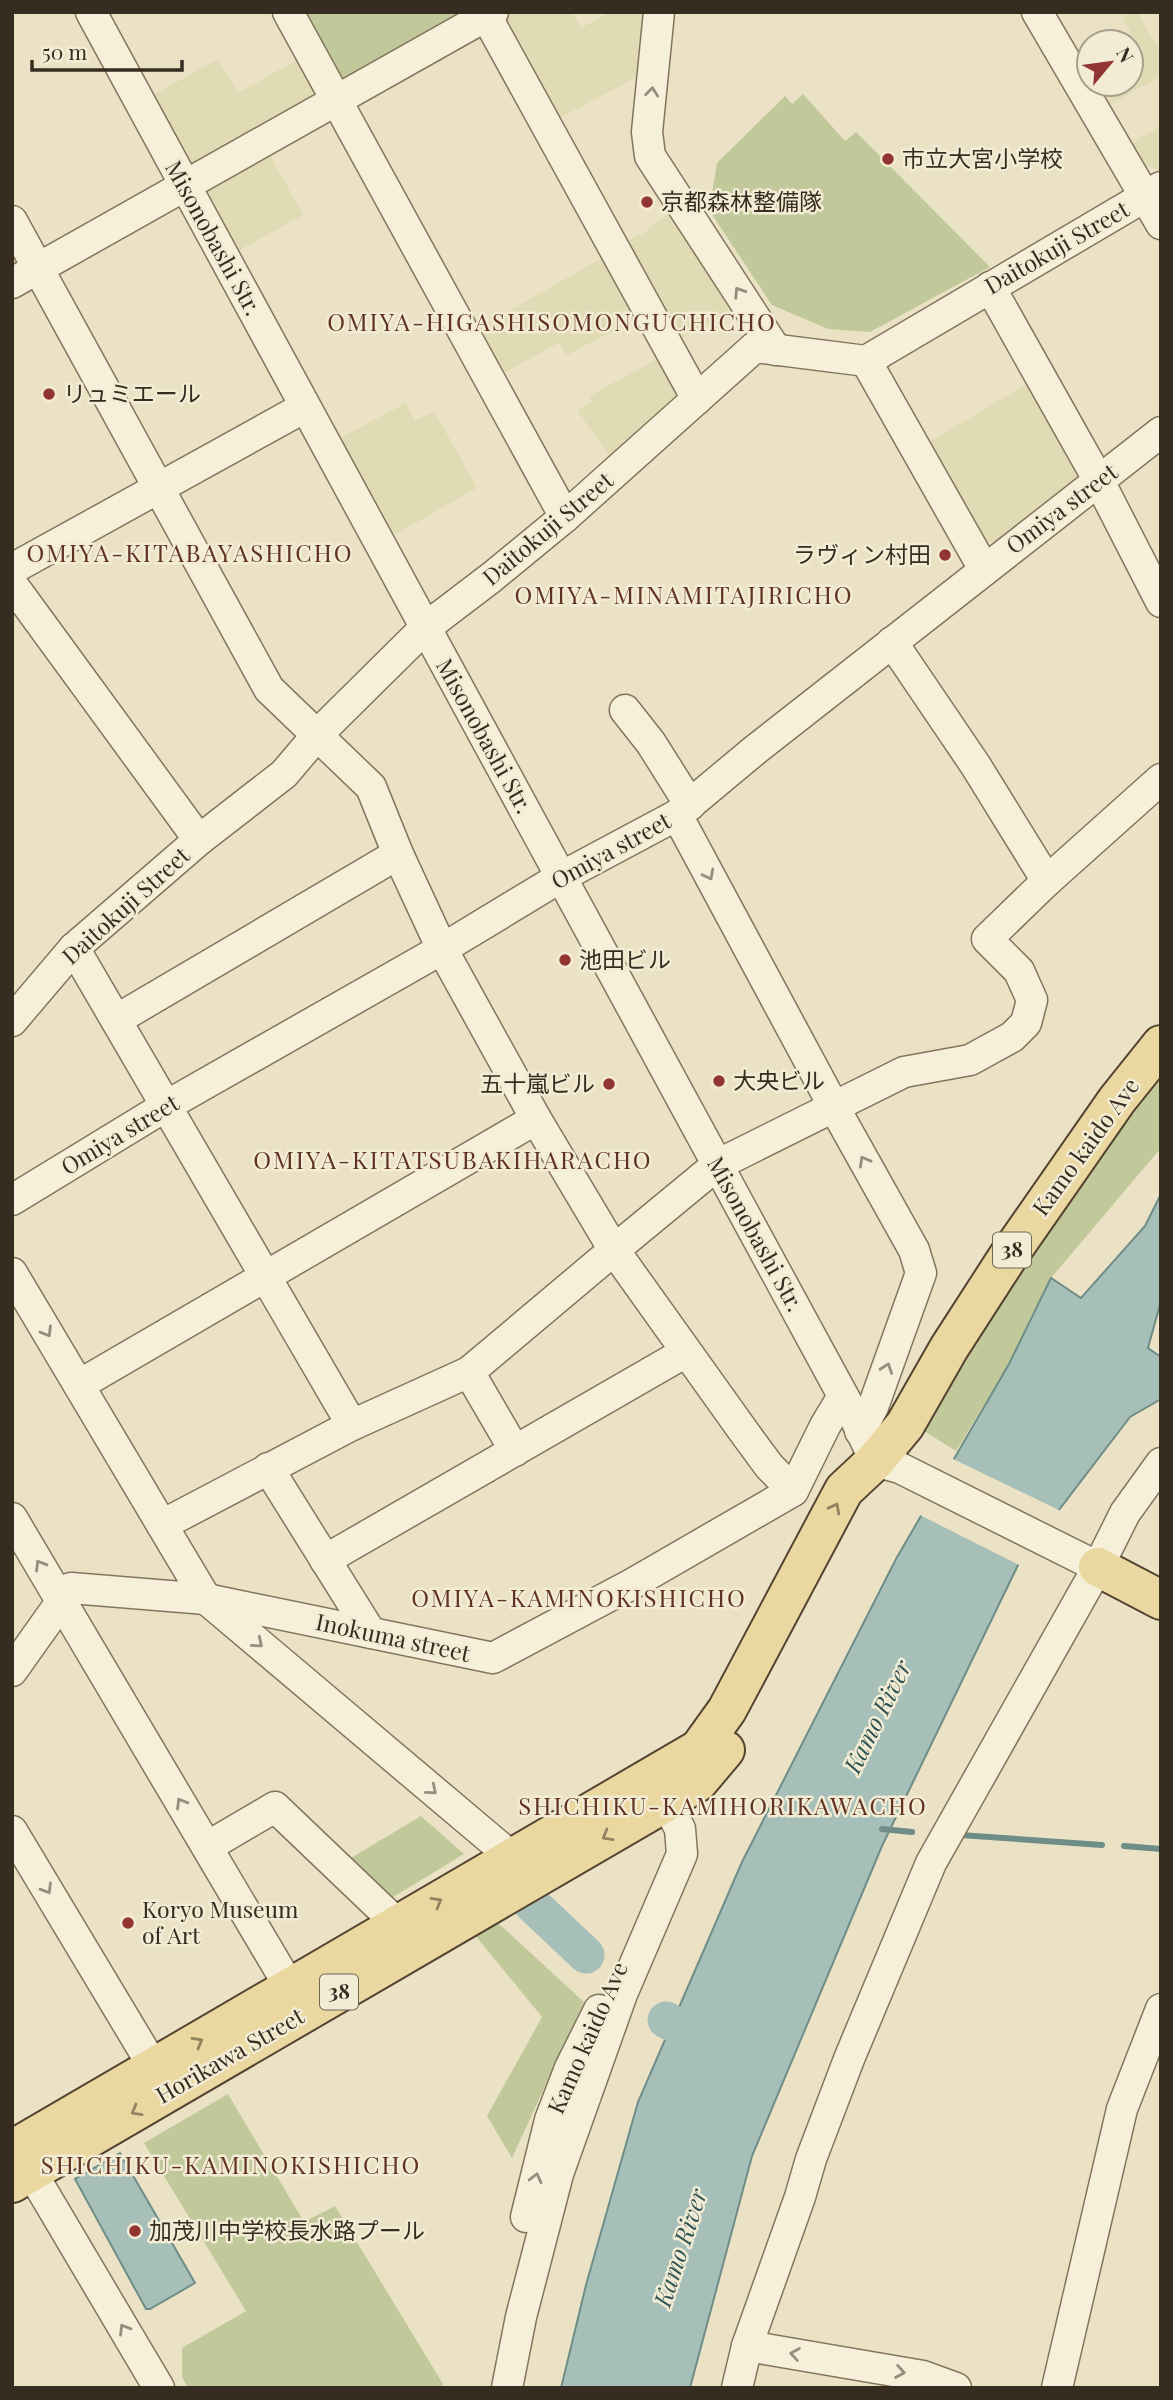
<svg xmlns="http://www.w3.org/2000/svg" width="1173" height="2400" viewBox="0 0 1173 2400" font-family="'Playfair Display','Noto Sans JP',serif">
  <rect width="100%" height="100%" fill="#ebe2c6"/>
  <g fill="#e0dbb4">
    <polygon points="510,12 572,12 581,28 610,12 648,12 645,73 550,123 502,28 505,15"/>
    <polygon points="1133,12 1137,12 1161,52 1161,76 1109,105 1098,84 1131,84 1131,42 1113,42 1131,33 1123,18"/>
    <polygon points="304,56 320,87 316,100 200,164 186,161 151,96 218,59 238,93"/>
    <polygon points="1161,125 1161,170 1160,171 1145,165 1131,144"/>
    <polygon points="266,148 303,215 238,251 206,194 208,179"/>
    <polygon points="674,209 739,308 674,342 620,245 645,232"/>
    <polygon points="602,258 635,319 567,355 559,343 498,376 473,331"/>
    <polygon points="658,359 676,392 673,408 613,461 577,410 592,402 589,396"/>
    <polygon points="1032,381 1080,461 1077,479 994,542 982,542 924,445"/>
    <polygon points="406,403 415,421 434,411 477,488 392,536 338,439"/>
  </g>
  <g fill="#c1c99b">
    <polygon points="300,12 464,12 348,83 336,78"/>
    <polygon points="803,94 845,141 856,132 990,267 870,332 828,329 772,305 713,216 712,194 717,163 785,96 792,104"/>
    <polygon points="1161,1057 1161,1148 1051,1278 1009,1364 956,1451 914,1425"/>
    <polygon points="421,1816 464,1854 390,1899 346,1861"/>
    <polygon points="497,1922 584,2002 512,2158 487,2116 542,2017 474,1934"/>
    <polygon points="228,2094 304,2222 335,2206 443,2384 442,2388 188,2388 182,2377 182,2348 246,2311 144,2143"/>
  </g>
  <g fill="#a7bfb9" stroke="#6f8d87" stroke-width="2">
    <polygon points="1161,1194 1161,1301 1148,1348 1161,1357 1161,1399 1130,1417 1020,1561 882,1846 752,2156 690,2388 561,2388 586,2285 638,2102 742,1862 896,1559 1009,1364 1051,1278 1081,1298 1145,1226"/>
    <polygon points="120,2153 195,2283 150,2309 146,2309 75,2179"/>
  </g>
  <polygon fill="#ebe2c6" points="951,1458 1061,1511 1021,1566 918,1514"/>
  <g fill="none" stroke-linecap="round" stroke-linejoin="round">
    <g stroke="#6f8d87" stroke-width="6">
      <polyline points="882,1829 912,1832"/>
      <polyline points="960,1835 1102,1845"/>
      <polyline points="1124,1846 1161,1849"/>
    </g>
    <g stroke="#a7bfb9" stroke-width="37">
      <polyline points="532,1904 586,1955"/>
      <polyline points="666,2020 718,2046"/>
    </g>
    <defs>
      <g id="minor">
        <polyline points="91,12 853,1414 875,1461 900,1468 1098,1567"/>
        <polyline points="288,12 565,517"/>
        <polyline points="484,12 697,399"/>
        <polyline points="659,12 647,132 650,156 776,350"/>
        <polyline points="1037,12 1161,224"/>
        <polyline points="12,221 269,689 371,787 398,854 442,949 536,1119 614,1250 469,1372 352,1425 162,1525"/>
        <polyline points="12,283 493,12"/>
        <polyline points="990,287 1099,481 1161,602"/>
        <polyline points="866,361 984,569"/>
        <polyline points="12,569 305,407"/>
        <polyline points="12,584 199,840"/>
        <polyline points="892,642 976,766 1047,881"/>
        <polyline points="625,710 651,743 690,805"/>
        <polyline points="677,815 834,1107 914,1250 921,1273 873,1407 860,1431"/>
        <polyline points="74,948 352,1425"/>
        <polyline points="116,1020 398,854"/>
        <polyline points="12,1021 74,948 199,840 284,774 318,734 425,628 492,577 565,517 755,347 866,361 1161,187"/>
        <polyline points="12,1200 166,1106 442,949 561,877 677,815 755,750 1161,432"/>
        <polyline points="12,1273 206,1599 513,1858"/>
        <polyline points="469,1372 515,1451"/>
        <polyline points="79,1385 536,1119"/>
        <polyline points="268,1468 371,1633"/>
        <polyline points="793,1491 769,1466 744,1432 614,1250 717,1165 904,1072 970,1060 1012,1037 1026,1023 1032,1000 1019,971 987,939 1047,881 1161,779"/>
        <polyline points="12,1518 301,2006"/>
        <polyline points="325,1560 686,1352"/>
        <polyline points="12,1671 71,1588 206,1599 493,1658 632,1584 793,1491 825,1426 843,1396"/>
        <polyline points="12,1831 165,2086"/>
        <polyline points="207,1847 275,1807 386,1913 398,1926 408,1942"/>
        <polyline points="20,2153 159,2388"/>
        <polyline points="526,2217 550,2120 570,2068 599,2010"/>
        <polyline points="747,2346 923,2376 956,2388"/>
        <polyline points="507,2388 521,2317 558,2174 622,1994 682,1854 680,1829 666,1802 652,1786"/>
        <polyline points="737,2388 747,2346 800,2197 811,2159 849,2059 931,1863 1098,1567 1125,1513 1161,1463"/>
        <polyline points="1057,2388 1122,2109 1161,2009"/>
      </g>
      <g id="major">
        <polyline points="1098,1567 1161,1600"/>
        <polyline points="12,2150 699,1749 727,1710 844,1490 875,1461 905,1425 949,1348 1009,1255 1117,1100 1161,1045"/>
        <polyline points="12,2183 666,1802 698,1782 725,1750"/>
      </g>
    </defs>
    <use href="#minor" stroke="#85745d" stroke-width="33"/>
    <use href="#major" stroke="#544331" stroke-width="42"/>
    <use href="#minor" stroke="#f6efd9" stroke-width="30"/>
    <use href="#major" stroke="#ebd8a1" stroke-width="38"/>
  </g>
  <defs><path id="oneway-chevron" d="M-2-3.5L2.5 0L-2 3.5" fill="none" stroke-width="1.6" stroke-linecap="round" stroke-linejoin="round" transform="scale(1.75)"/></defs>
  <g stroke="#968e7c">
    <use href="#oneway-chevron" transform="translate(652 92) rotate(-84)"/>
    <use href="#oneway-chevron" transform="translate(739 292) rotate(-123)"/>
    <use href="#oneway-chevron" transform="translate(709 875) rotate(62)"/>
    <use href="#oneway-chevron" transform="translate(864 1161) rotate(-119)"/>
    <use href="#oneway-chevron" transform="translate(47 1332) rotate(59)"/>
    <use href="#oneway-chevron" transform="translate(887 1368) rotate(-70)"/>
    <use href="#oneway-chevron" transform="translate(40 1565) rotate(-121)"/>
    <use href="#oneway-chevron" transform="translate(258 1643) rotate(40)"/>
    <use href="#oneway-chevron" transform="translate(432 1790) rotate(40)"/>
    <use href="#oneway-chevron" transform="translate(181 1803) rotate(-121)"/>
    <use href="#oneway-chevron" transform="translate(47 1889) rotate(59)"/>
    <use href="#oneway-chevron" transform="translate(536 2178) rotate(-76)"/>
    <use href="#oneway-chevron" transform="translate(124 2329) rotate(-121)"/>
    <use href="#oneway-chevron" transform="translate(795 2354) rotate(-171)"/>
    <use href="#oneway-chevron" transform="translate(900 2372) rotate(10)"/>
  </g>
  <g stroke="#918260">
    <use href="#oneway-chevron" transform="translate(835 1508) rotate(-62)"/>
    <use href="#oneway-chevron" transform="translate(607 1836) rotate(150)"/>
    <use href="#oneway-chevron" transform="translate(437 1902) rotate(-30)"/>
    <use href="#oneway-chevron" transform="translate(198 2042) rotate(-30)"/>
    <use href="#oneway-chevron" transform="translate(136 2111) rotate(150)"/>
  </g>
  <g fill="#903531" stroke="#f3ecd5" stroke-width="2.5">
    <circle cx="888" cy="159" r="7"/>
    <circle cx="647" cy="202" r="7"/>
    <circle cx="49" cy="394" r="7"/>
    <circle cx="945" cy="555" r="7"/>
    <circle cx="565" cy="960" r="7"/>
    <circle cx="719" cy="1081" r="7"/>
    <circle cx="609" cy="1084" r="7"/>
    <circle cx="128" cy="1923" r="7"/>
    <circle cx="135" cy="2231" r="7"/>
  </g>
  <g text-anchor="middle" stroke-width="5" stroke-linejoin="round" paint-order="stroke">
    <g fill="#f3ecd5" stroke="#6f6656" stroke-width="2">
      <rect x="993" y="1232.5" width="38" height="35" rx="5"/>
      <rect x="320" y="1974.5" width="38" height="35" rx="5"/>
    </g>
    <g font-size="21" font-weight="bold" fill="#372c20">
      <text x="1012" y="1257">38</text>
      <text x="339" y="1999">38</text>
    </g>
    <g font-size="23" fill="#372c20" stroke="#f3ecd5" text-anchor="start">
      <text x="902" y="167">市立大宮小学校</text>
      <text x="661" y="210">京都森林整備隊</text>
      <text x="63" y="402">リュミエール</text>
      <text x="931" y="563" text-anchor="end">ラヴィン村田</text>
      <text x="579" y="968">池田ビル</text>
      <text x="733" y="1089">大央ビル</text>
      <text x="595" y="1092" text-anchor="end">五十嵐ビル</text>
      <text x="142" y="1918">Koryo Museum<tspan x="142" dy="26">of Art</tspan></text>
      <text x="149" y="2239">加茂川中学校長水路プール</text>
    </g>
    <g font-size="23" fill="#372c20" stroke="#f3ecd5">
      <text transform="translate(213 238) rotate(61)" y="8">Misonobashi Str.</text>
      <text transform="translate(1057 248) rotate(-30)" y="8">Daitokuji Street</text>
      <text transform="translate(1062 509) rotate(-37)" y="8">Omiya street</text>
      <text transform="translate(548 529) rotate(-40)" y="8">Daitokuji Street</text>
      <text transform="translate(484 736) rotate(61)" y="8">Misonobashi Str.</text>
      <text transform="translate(611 851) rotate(-29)" y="8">Omiya street</text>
      <text transform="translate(126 906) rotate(-42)" y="8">Daitokuji Street</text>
      <text transform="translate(120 1135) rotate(-31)" y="8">Omiya street</text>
      <text transform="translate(1086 1147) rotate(-54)" y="8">Kamo kaido Ave</text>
      <text transform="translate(755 1234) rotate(61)" y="8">Misonobashi Str.</text>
      <text transform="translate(393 1638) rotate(12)" y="8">Inokuma street</text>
      <text transform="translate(588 2038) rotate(-66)" y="8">Kamo kaido Ave</text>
      <text transform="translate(230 2056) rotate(-30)" y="8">Horikawa Street</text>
    </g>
    <g font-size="24" letter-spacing="2" fill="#603222" stroke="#f3ecd5">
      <text x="552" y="331">OMIYA-HIGASHISOMONGUCHICHO</text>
      <text x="190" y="562">OMIYA-KITABAYASHICHO</text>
      <text x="684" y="604">OMIYA-MINAMITAJIRICHO</text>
      <text x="453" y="1169">OMIYA-KITATSUBAKIHARACHO</text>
      <text x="579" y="1607">OMIYA-KAMINOKISHICHO</text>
      <text x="723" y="1815">SHICHIKU-KAMIHORIKAWACHO</text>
      <text x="231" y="2174">SHICHIKU-KAMINOKISHICHO</text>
    </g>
    <g font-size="24" font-style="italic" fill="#305555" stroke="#f3ecd5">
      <text transform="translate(878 1717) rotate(-64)" y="8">Kamo River</text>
      <text transform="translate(681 2248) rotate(-72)" y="8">Kamo River</text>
    </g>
  </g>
  <rect width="1173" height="2400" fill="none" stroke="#372c20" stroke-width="28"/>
  <g transform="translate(1110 63) rotate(61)"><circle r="33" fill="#f3ecd5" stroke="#a89f8d" stroke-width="2"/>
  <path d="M0-5L12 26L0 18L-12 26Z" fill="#903531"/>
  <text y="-10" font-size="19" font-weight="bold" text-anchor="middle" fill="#372c20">N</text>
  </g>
  <path d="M32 60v10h150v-10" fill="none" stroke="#372c20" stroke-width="3.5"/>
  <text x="42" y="60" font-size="21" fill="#372c20" stroke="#f3ecd5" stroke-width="5" paint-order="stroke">50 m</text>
</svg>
